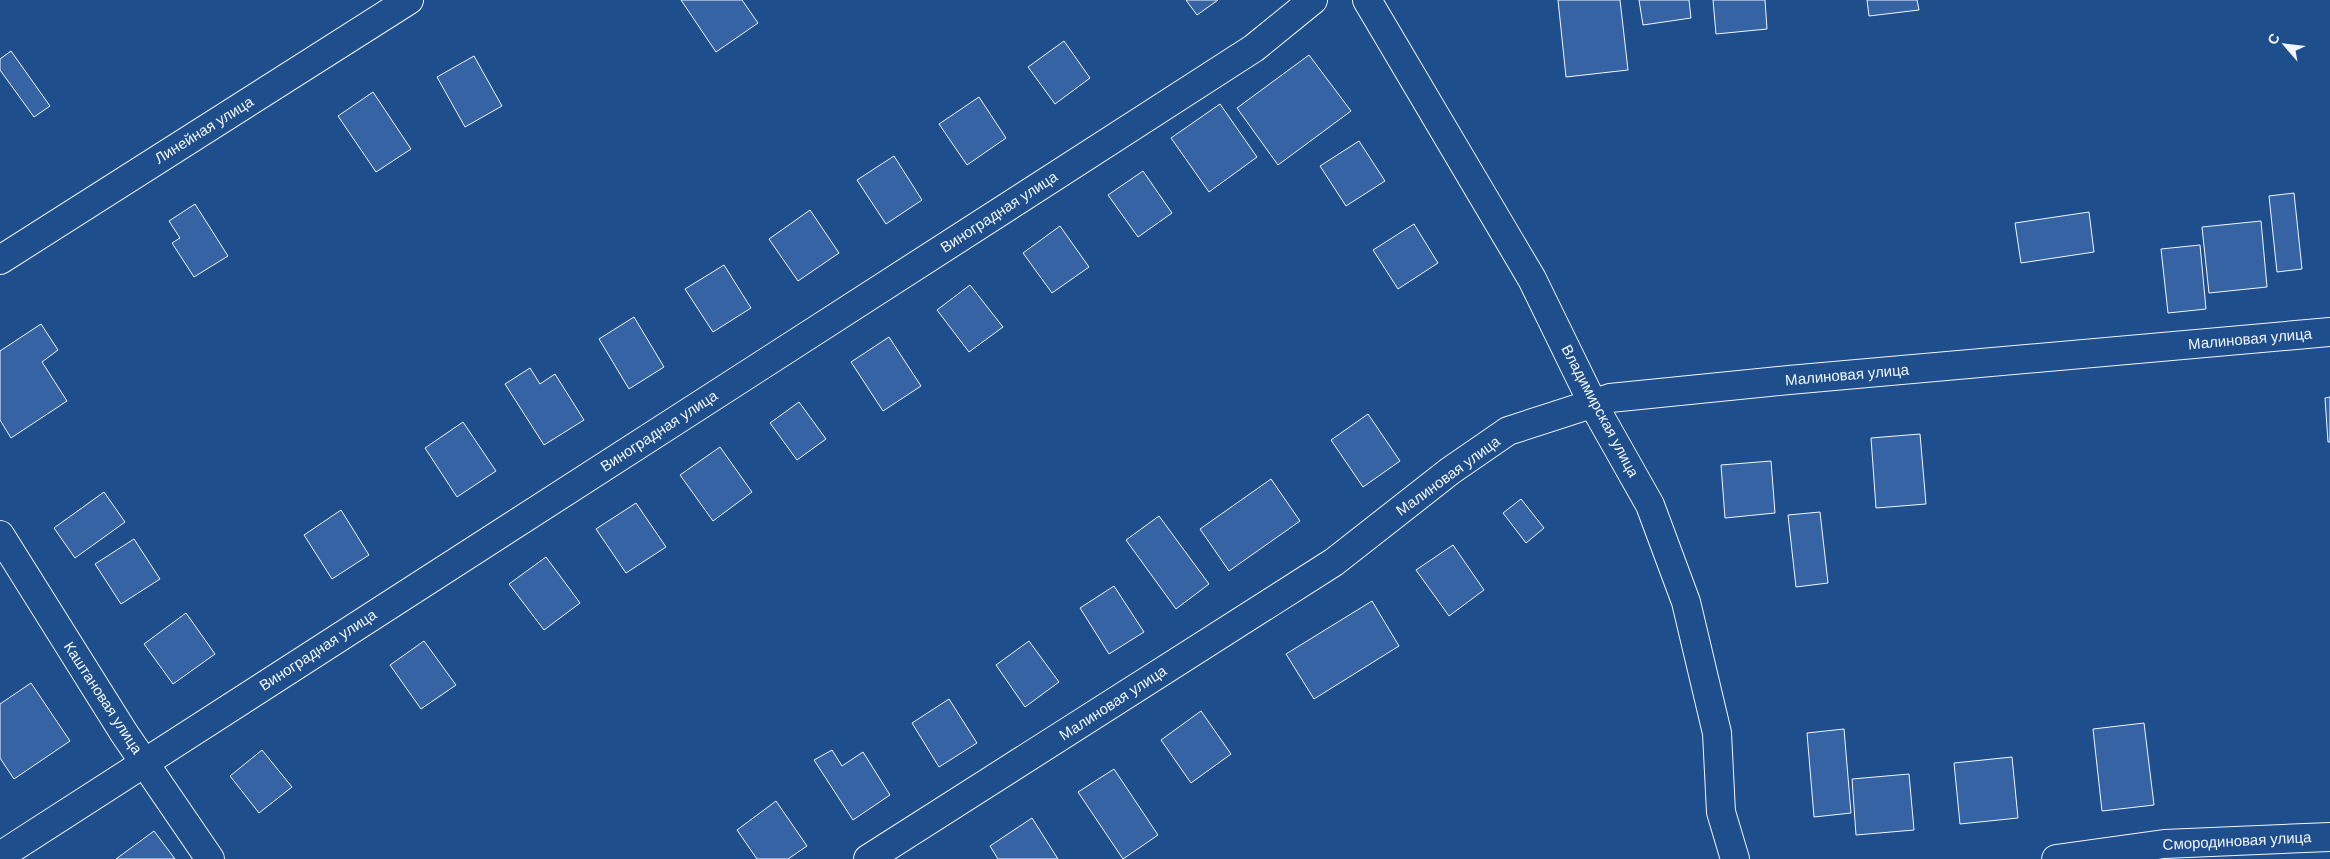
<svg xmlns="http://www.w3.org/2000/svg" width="2330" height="859" viewBox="0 0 2330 859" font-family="'DM Sans',sans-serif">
  <rect width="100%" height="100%" fill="#1f4e8c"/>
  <g fill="#3563a3" stroke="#f2f6ff">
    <polygon points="681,0 742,0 758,23 716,52"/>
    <polygon points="1186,0 1218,0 1197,15"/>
    <polygon points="1558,0 1620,0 1628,70 1566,77"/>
    <polygon points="1639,0 1689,0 1691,18 1643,25"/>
    <polygon points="1713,0 1765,0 1767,29 1716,34"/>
    <polygon points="1867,0 1917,0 1919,10 1869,16"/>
    <polygon points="1064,41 1090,78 1055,104 1028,67"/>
    <polygon points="11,51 50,106 34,117 0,70 0,59"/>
    <polygon points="1309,55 1351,111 1278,165 1237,108"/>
    <polygon points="474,56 502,106 465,127 437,77"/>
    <polygon points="373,92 411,149 376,172 338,116"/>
    <polygon points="979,97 1006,138 967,165 939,124"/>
    <polygon points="1220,104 1257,157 1209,192 1171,138"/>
    <polygon points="1359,141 1385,181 1346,206 1320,166"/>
    <polygon points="894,156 922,200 886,224 857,180"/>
    <polygon points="1143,171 1172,213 1138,237 1108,195"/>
    <polygon points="2294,193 2302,269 2277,272 2269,196"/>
    <polygon points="195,204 228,256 194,277 172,243 180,238 169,221"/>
    <polygon points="810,210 839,253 798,281 769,239"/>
    <polygon points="2089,212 2094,252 2021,263 2015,223"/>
    <polygon points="2261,221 2267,287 2209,293 2202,227"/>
    <polygon points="1414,224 1438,263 1398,289 1373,250"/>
    <polygon points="1060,226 1089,267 1052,293 1023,253"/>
    <polygon points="2200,245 2206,309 2168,313 2161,249"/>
    <polygon points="724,265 751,308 713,332 685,289"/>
    <polygon points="970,285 1003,327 969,352 937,310"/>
    <polygon points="634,317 664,367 629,389 599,339"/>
    <polygon points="41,324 58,350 42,362 67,401 11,438 0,420 0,351"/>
    <polygon points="889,337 921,386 883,411 851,362"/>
    <polygon points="530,368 540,384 555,374 584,420 544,445 505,384"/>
    <polygon points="2330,397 2330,442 2328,442 2325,398"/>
    <polygon points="799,402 826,439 797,460 770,423"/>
    <polygon points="1368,414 1400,461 1363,487 1331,440"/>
    <polygon points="463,422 496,471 457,497 425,448"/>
    <polygon points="1920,434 1926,504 1876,508 1871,438"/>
    <polygon points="720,447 752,492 713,521 680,475"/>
    <polygon points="1771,461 1775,513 1725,518 1721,465"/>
    <polygon points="1271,479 1300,521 1229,571 1200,529"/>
    <polygon points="104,492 125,522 75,558 54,528"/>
    <polygon points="1521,499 1544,528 1526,543 1503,513"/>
    <polygon points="636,503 666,547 626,573 596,529"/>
    <polygon points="341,510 369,555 332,579 304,535"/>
    <polygon points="1820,512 1828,583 1796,587 1788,515"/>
    <polygon points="1159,516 1209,584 1176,609 1126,540"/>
    <polygon points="134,539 160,579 121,604 95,564"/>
    <polygon points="1453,545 1484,590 1449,616 1416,570"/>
    <polygon points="546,557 580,603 544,630 509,584"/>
    <polygon points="1114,586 1144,632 1109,654 1080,608"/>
    <polygon points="1372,601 1399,646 1314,699 1286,654"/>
    <polygon points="186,613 215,654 173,684 144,644"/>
    <polygon points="424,641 456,685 421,709 390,665"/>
    <polygon points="1029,641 1059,682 1025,707 996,665"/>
    <polygon points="31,683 70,741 14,779 0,758 0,704"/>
    <polygon points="949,699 977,743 939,767 912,723"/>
    <polygon points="1201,711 1231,754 1191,783 1161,740"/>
    <polygon points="2144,723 2154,805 2102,811 2093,729"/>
    <polygon points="1844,729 1851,813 1814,817 1807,733"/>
    <polygon points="262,750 292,787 259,813 230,776"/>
    <polygon points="832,750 842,766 863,752 890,795 853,820 814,760"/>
    <polygon points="2012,757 2018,818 1960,824 1954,763"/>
    <polygon points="1114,769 1158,835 1123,859 1078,792"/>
    <polygon points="1909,774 1914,830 1856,835 1852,779"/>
    <polygon points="776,801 807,846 788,859 757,859 737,830"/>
    <polygon points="1032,818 1058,859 998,859 990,846"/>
    <polygon points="154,831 175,859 116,859"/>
  </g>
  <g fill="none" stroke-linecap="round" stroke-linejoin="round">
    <defs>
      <g id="street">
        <polyline points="1367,0 1532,279 1593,404 1650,505 1686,602 1717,733 1721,812 1735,859"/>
        <polyline points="0,260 409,0"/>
        <polyline points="0,535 124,733 210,859"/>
        <polyline points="0,856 1254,48 1313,0"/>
        <polyline points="868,859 1334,562 1450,471 1508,431 1610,398 1789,380 2330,332"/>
        <polyline points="2056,859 2164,844 2330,837"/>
      </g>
    </defs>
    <use href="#street" stroke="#f2f6ff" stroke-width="30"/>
    <use href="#street" stroke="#1f4e8c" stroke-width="28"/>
  </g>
  <g text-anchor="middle" stroke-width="4" stroke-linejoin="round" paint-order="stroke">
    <g font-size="15" fill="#f2f6ff" stroke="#1f4e8c">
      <text transform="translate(204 130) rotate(-32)" y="5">Линейная улица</text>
      <text transform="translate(999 212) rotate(-33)" y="5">Виноградная улица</text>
      <text transform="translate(2250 339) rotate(-5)" y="5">Малиновая улица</text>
      <text transform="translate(1847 375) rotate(-5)" y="5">Малиновая улица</text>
      <text transform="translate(1600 411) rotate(62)" y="5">Владимирская улица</text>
      <text transform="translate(659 431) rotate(-33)" y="5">Виноградная улица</text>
      <text transform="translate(1448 476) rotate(-36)" y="5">Малиновая улица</text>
      <text transform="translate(318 650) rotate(-33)" y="5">Виноградная улица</text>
      <text transform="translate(103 698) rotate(57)" y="5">Каштановая улица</text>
      <text transform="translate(1113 703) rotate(-33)" y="5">Малиновая улица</text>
      <text transform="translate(2237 841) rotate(-3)" y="5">Смородиновая улица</text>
    </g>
  </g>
  <g transform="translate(2285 45) rotate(298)" stroke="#1f4e8c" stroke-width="4" paint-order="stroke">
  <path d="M0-4L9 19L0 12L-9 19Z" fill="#f2f6ff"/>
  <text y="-8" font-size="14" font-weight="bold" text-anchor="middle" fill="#f2f6ff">С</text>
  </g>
</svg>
